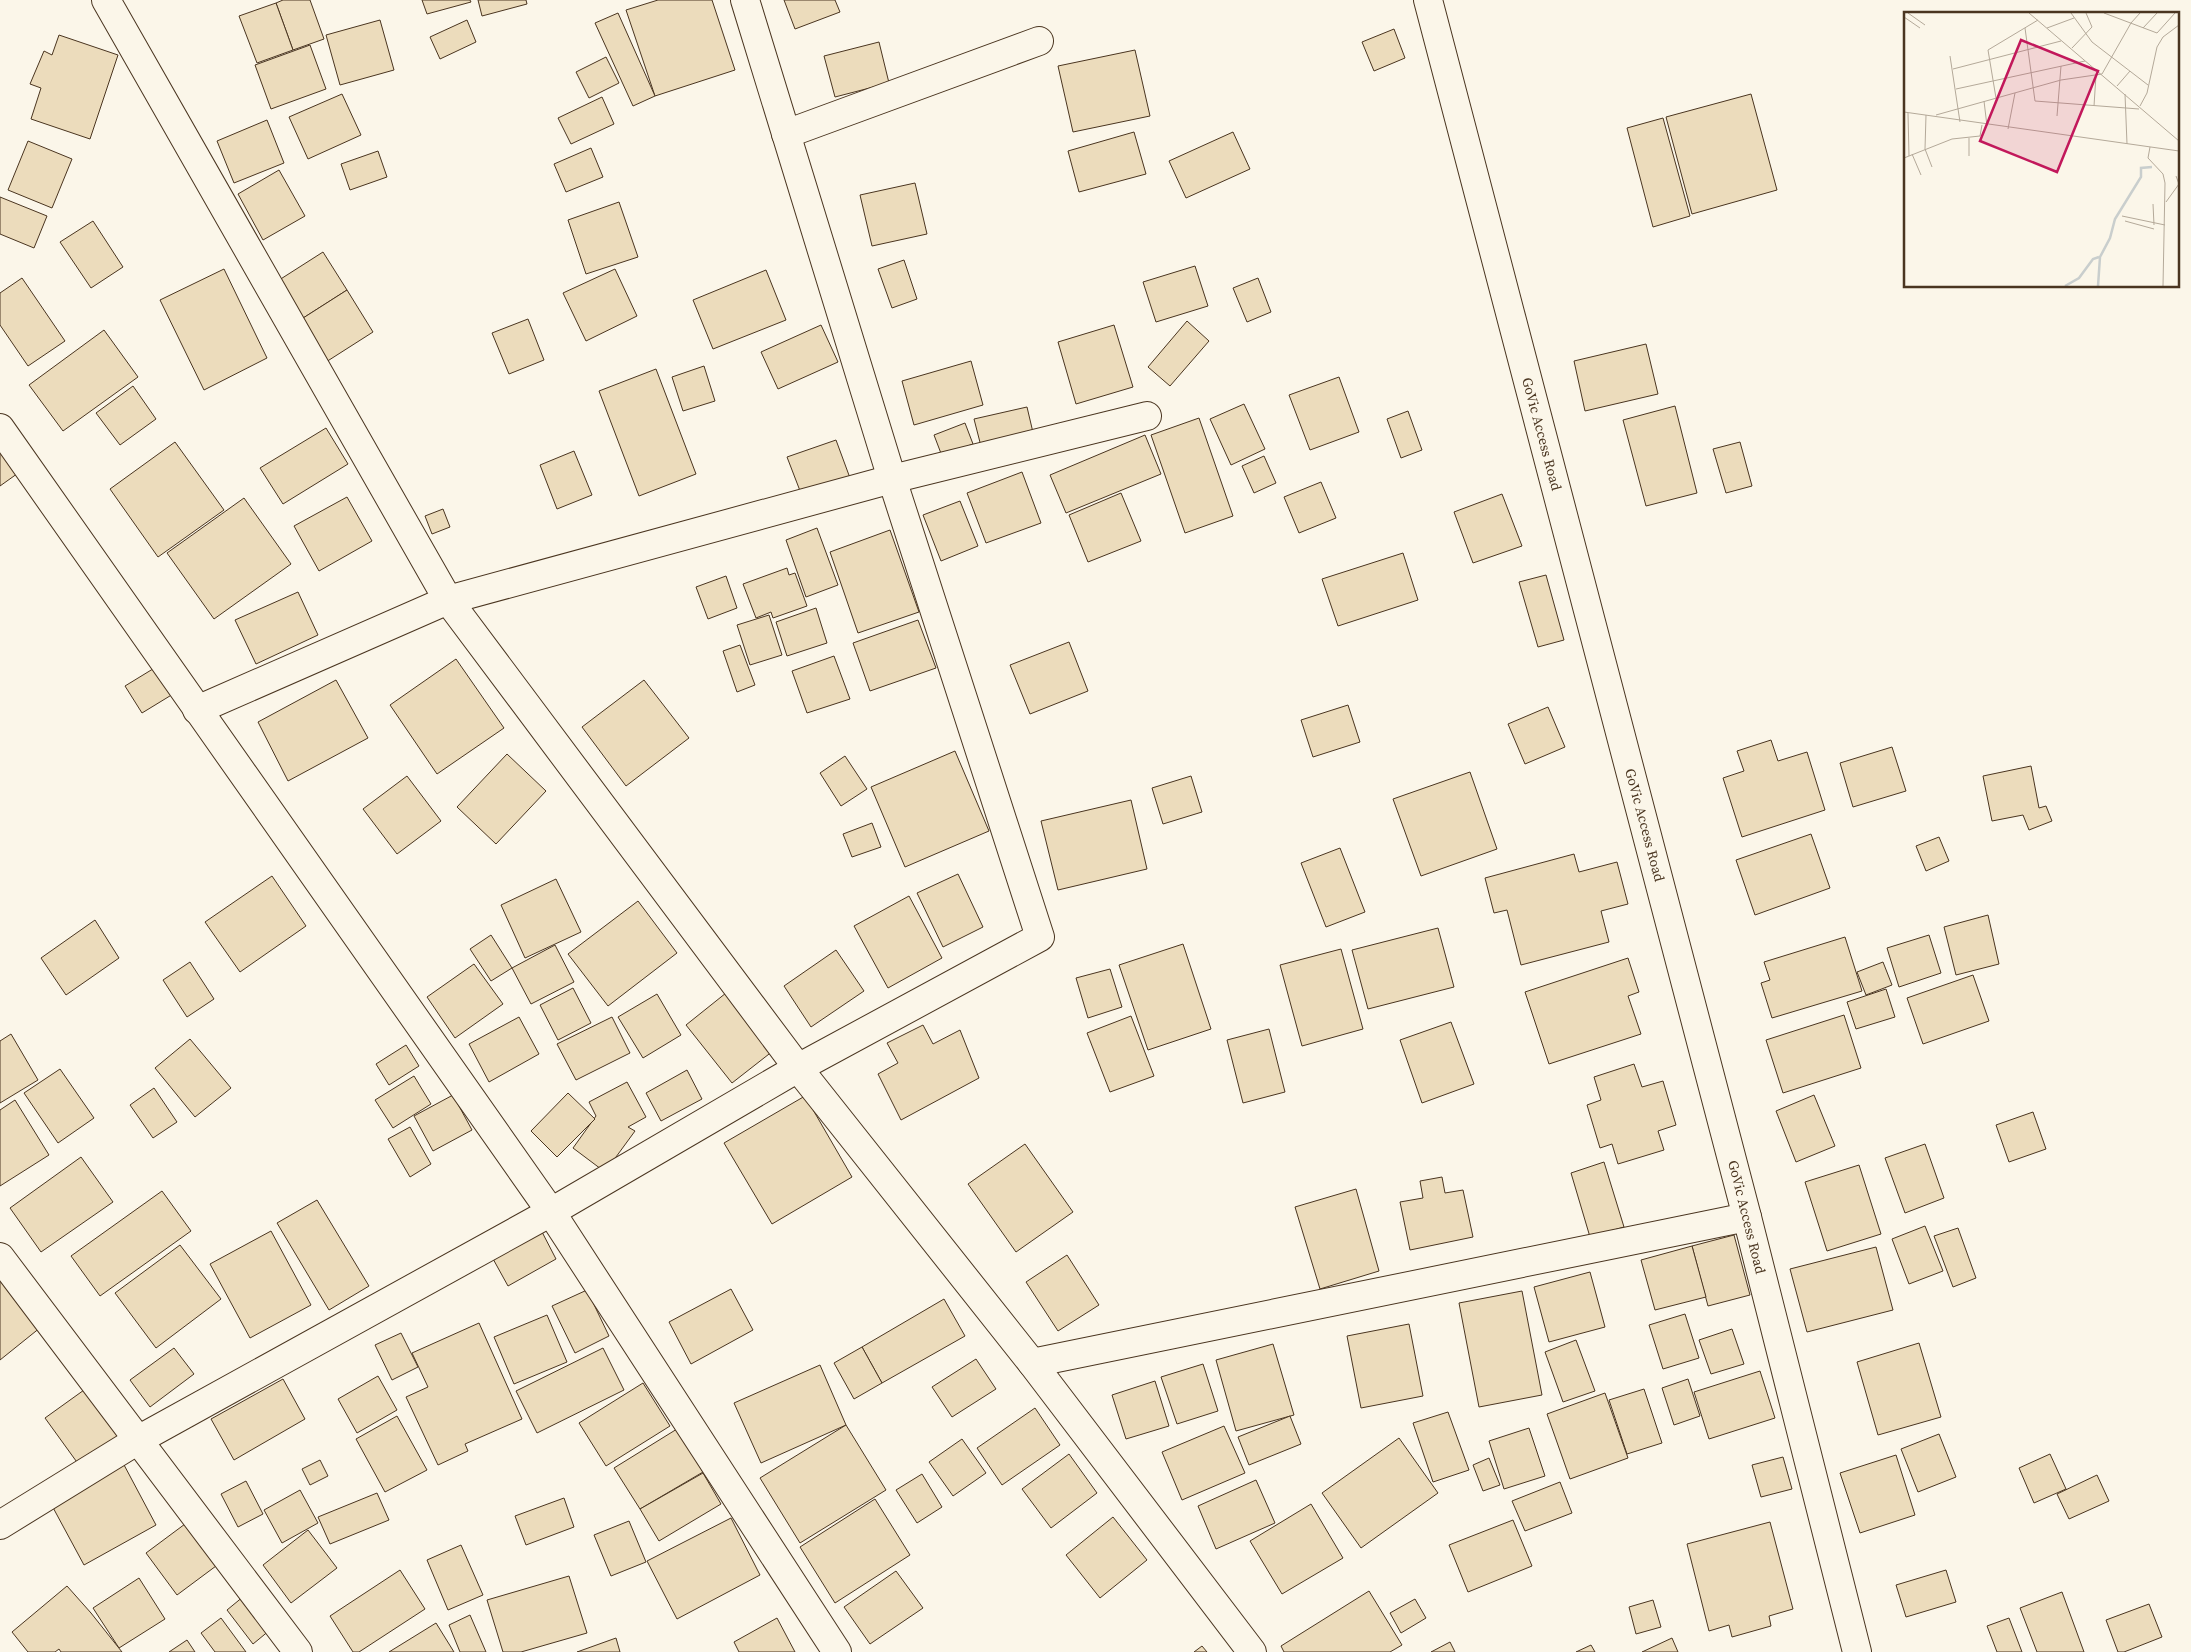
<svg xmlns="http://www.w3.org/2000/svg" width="2191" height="1652" viewBox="0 0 2191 1652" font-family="'Source Serif 4',serif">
  <rect width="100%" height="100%" fill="#fbf6e9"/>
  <g fill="#ecdcbc" stroke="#4a3520">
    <polygon points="283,0 310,0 324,39 293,50 276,3"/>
    <polygon points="422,0 470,0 471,2 427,14"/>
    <polygon points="478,0 526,0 527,4 482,16"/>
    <polygon points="658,0 712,0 735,70 655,96 626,10"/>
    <polygon points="784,0 835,0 840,12 795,29"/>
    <polygon points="276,3 293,50 257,63 239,16"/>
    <polygon points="618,13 655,96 633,106 595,23"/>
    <polygon points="380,20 394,70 340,85 326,35"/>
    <polygon points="467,20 476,42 440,59 430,37"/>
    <polygon points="1394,29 1405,58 1374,71 1362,42"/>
    <polygon points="59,35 118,55 90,139 31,119 41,88 30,84 44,51 52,55"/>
    <polygon points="879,42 889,83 835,97 824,56"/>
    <polygon points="310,45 326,89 271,109 255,65"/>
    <polygon points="1135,50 1150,116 1073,132 1058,66"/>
    <polygon points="606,57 619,83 589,98 576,72"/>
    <polygon points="342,94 361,135 308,159 289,117"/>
    <polygon points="1751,94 1777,190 1692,214 1666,117"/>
    <polygon points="602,97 614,124 571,144 558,118"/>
    <polygon points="1663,118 1690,216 1653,227 1627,128"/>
    <polygon points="267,120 284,163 234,183 217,141"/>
    <polygon points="1134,132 1146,174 1079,192 1068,151"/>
    <polygon points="1233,132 1250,169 1186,198 1169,161"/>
    <polygon points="28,141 72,159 52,208 8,190"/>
    <polygon points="591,148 603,177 566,192 554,164"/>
    <polygon points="378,151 387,177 350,190 341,164"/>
    <polygon points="279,170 305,216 263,240 238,194"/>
    <polygon points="915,183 927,234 872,246 860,195"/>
    <polygon points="0,197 47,216 34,248 0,234"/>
    <polygon points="619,202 638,257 586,274 568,220"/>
    <polygon points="93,221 123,267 91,288 60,242"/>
    <polygon points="323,252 347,290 300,320 276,282"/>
    <polygon points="904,260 917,299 892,308 878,269"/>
    <polygon points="1195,266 1208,306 1156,322 1143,282"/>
    <polygon points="224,269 267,358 204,390 160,300"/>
    <polygon points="615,269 637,316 586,341 563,293"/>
    <polygon points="766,270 786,320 713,349 693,300"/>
    <polygon points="22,278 65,341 28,366 0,325 0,293"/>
    <polygon points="1258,278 1271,312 1247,322 1233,288"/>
    <polygon points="347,290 373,332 326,362 300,320"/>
    <polygon points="528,319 544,360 509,374 492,333"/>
    <polygon points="1187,321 1209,341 1170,386 1148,367"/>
    <polygon points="821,325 838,362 778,389 761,352"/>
    <polygon points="1114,325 1133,387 1076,404 1058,342"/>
    <polygon points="104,330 138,377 63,431 29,385"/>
    <polygon points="1646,344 1658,394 1585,411 1574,361"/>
    <polygon points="971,361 983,405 914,425 902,381"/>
    <polygon points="704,366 715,401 683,411 672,377"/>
    <polygon points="656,369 696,474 639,496 599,391"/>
    <polygon points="1339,377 1359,432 1310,450 1289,395"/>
    <polygon points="133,386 156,419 120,445 96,413"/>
    <polygon points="1244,404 1265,449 1231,465 1210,419"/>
    <polygon points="1675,406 1697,493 1646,506 1623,420"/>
    <polygon points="1027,407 1035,441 983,454 974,419"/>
    <polygon points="1408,411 1422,450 1401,458 1387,419"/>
    <polygon points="1199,418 1233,516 1185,533 1151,435"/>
    <polygon points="965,423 973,444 942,456 934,435"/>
    <polygon points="326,428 348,464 283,504 260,468"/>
    <polygon points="1145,435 1161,474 1066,513 1050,475"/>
    <polygon points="836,440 850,478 802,496 787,457"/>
    <polygon points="0,441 21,471 0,486"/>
    <polygon points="175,442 224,510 158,557 110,489"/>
    <polygon points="1740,442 1752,486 1726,493 1713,449"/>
    <polygon points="574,451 592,495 557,509 540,465"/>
    <polygon points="1264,456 1276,483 1254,493 1242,466"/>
    <polygon points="1022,472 1041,523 986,543 967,493"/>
    <polygon points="1321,482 1336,518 1299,533 1284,497"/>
    <polygon points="1121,493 1141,541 1088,562 1069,515"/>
    <polygon points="1502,494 1522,546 1473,563 1454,512"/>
    <polygon points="347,497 372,541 319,571 294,526"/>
    <polygon points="244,498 291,564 214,619 167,553"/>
    <polygon points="960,501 978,546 941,561 923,515"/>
    <polygon points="443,509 450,527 432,534 425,516"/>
    <polygon points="817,528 838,585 806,597 786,540"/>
    <polygon points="890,530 919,612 858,633 830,552"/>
    <polygon points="1403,553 1418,600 1338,626 1322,579"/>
    <polygon points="787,568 789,575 795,573 807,606 773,618 771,612 756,618 743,584"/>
    <polygon points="1546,575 1564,640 1538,647 1519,582"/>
    <polygon points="726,576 737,608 708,619 696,587"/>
    <polygon points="298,592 318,635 256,664 235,620"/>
    <polygon points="816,608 827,643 787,656 776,622"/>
    <polygon points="769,615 782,655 750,665 737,625"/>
    <polygon points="918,620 936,668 870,691 853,643"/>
    <polygon points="1069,642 1088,691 1030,714 1010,665"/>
    <polygon points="740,645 755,685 737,692 723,651"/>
    <polygon points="834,656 850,699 807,713 792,671"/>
    <polygon points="456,659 504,728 437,774 390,705"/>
    <polygon points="161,664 178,691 142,713 125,686"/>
    <polygon points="336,680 368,738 288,781 258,722"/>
    <polygon points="644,680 689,738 626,786 582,727"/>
    <polygon points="1348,705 1360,742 1313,757 1301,720"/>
    <polygon points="1548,707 1565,747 1525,764 1508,724"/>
    <polygon points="1771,740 1778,761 1807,752 1825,810 1742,837 1723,778 1744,771 1737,751"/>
    <polygon points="1892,747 1906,791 1853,807 1840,763"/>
    <polygon points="955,751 989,831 905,867 871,787"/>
    <polygon points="507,754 546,791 496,844 457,807"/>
    <polygon points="845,756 867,789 841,806 820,773"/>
    <polygon points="2031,766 2039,808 2046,806 2052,821 2029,830 2023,815 1992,821 1983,776"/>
    <polygon points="1470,772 1497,849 1421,876 1393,799"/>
    <polygon points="407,776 441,821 397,854 363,809"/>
    <polygon points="1191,776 1202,812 1163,824 1152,788"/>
    <polygon points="1131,800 1147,869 1058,890 1041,821"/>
    <polygon points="872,823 881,847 852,857 843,834"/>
    <polygon points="1811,834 1830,888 1755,915 1736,860"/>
    <polygon points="1939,837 1949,861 1926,871 1916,846"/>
    <polygon points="1340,848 1365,912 1326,927 1301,863"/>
    <polygon points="1574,854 1579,872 1617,862 1628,904 1601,911 1609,942 1521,965 1507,910 1494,913 1485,878"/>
    <polygon points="958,874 983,927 943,947 917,893"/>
    <polygon points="272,876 306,926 240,972 205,922"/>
    <polygon points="556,879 581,932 525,958 501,905"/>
    <polygon points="909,896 942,958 888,988 854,926"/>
    <polygon points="638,901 677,953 608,1006 568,954"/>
    <polygon points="1988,915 1999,964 1956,975 1944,927"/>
    <polygon points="95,920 119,958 66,995 41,958"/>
    <polygon points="1438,928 1454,987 1368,1009 1352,950"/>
    <polygon points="491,935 512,968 491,981 470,949"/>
    <polygon points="1929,935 1941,973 1899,987 1887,948"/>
    <polygon points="1845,937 1862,991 1772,1018 1761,983 1770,980 1764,962"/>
    <polygon points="1183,944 1211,1029 1148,1050 1119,965"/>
    <polygon points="555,945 574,982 531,1004 512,968"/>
    <polygon points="1341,949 1363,1029 1302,1046 1280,965"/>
    <polygon points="836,950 864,991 811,1027 784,986"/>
    <polygon points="1628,958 1639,992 1628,996 1641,1034 1549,1064 1525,992"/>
    <polygon points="190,962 214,999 187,1017 163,980"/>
    <polygon points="1883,962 1892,985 1866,995 1857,972"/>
    <polygon points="474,964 503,1004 455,1038 427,997"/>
    <polygon points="1110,969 1122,1007 1088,1018 1076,978"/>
    <polygon points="1973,975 1989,1021 1923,1044 1907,998"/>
    <polygon points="573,988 591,1023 558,1040 540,1005"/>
    <polygon points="731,989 778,1047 732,1083 686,1025"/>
    <polygon points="1886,989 1895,1017 1856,1029 1847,1002"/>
    <polygon points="657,994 681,1035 643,1058 618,1017"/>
    <polygon points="1844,1015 1861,1068 1783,1093 1766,1040"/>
    <polygon points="1131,1016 1154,1076 1110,1092 1087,1033"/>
    <polygon points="519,1017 539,1054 489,1082 469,1044"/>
    <polygon points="612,1017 630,1053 576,1080 557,1044"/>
    <polygon points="1451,1022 1474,1084 1422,1103 1400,1040"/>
    <polygon points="923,1025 933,1044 960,1030 979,1078 901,1120 878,1074 898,1063 887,1043"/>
    <polygon points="1269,1029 1285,1092 1243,1103 1227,1040"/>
    <polygon points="11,1034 38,1080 0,1103 0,1041"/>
    <polygon points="190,1039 231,1088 195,1117 155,1068"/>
    <polygon points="406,1045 419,1066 389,1085 376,1064"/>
    <polygon points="1634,1064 1642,1087 1663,1081 1676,1125 1658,1131 1664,1150 1618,1164 1612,1144 1600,1148 1587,1105 1601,1100 1594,1077"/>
    <polygon points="60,1069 94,1118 58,1143 24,1093"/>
    <polygon points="687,1070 702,1099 661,1121 646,1093"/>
    <polygon points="414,1076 431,1104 393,1128 375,1100"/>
    <polygon points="627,1082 646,1117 628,1127 635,1131 605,1172 573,1148 596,1116 589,1102"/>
    <polygon points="154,1088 177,1122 153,1138 130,1105"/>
    <polygon points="568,1093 595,1119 557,1157 531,1131"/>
    <polygon points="453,1095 472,1130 433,1151 414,1116"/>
    <polygon points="1814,1095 1835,1146 1796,1162 1776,1111"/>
    <polygon points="805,1096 852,1177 772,1224 724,1143"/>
    <polygon points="15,1100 49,1155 0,1186 0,1110"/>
    <polygon points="2033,1112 2046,1149 2009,1162 1996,1125"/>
    <polygon points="410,1127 431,1164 410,1177 388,1139"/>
    <polygon points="1025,1144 1073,1212 1016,1252 968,1184"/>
    <polygon points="1925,1144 1944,1198 1905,1213 1885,1158"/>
    <polygon points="81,1157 113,1202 41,1252 10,1208"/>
    <polygon points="1604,1162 1624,1227 1590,1237 1571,1173"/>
    <polygon points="1859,1165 1881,1234 1827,1251 1805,1182"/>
    <polygon points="1442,1177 1445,1193 1463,1190 1473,1237 1410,1250 1400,1202 1423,1198 1420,1181"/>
    <polygon points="1356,1189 1379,1271 1320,1289 1295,1207"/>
    <polygon points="162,1191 191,1231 100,1296 71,1256"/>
    <polygon points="317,1200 369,1286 329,1310 277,1223"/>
    <polygon points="1925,1226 1943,1271 1909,1284 1892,1239"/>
    <polygon points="1958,1228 1976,1278 1953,1287 1934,1236"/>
    <polygon points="541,1230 556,1259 508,1286 492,1257"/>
    <polygon points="271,1231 311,1305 250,1338 210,1264"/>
    <polygon points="1734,1235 1750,1295 1708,1306 1692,1246"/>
    <polygon points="180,1245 221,1299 156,1348 115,1293"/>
    <polygon points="1692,1246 1706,1297 1655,1310 1641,1260"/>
    <polygon points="1876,1247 1893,1310 1807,1332 1790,1269"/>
    <polygon points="1067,1255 1099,1305 1058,1331 1026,1282"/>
    <polygon points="0,1265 46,1323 0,1360"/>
    <polygon points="1590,1272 1605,1327 1549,1342 1534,1287"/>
    <polygon points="731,1289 753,1330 691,1364 669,1322"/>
    <polygon points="587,1290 609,1336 575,1353 552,1306"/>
    <polygon points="1522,1291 1542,1395 1479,1407 1459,1303"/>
    <polygon points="944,1299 965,1336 882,1383 862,1347"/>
    <polygon points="1685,1314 1699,1358 1663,1369 1649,1325"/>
    <polygon points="547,1315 567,1362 514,1384 494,1337"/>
    <polygon points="479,1323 522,1419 465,1444 468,1451 438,1465 406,1397 428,1387 412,1353"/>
    <polygon points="1409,1324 1423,1396 1361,1408 1347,1336"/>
    <polygon points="1732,1329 1744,1364 1711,1374 1699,1340"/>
    <polygon points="401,1333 418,1367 392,1380 375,1345"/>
    <polygon points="1576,1340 1595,1391 1563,1402 1545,1352"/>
    <polygon points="1919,1343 1941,1417 1878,1435 1857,1362"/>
    <polygon points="1273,1344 1294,1415 1236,1431 1216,1360"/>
    <polygon points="862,1347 882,1383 854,1399 834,1363"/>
    <polygon points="174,1348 194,1374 150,1407 130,1380"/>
    <polygon points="603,1348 624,1390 537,1433 516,1391"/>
    <polygon points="976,1359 996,1389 952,1417 932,1387"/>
    <polygon points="1203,1364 1218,1411 1177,1424 1161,1377"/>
    <polygon points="820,1365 846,1425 761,1463 734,1403"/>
    <polygon points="1760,1371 1775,1418 1709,1439 1694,1392"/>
    <polygon points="378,1376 397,1410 357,1433 338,1399"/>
    <polygon points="283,1379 305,1419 234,1460 211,1419"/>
    <polygon points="1688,1379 1700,1416 1674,1425 1662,1388"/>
    <polygon points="1155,1381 1169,1426 1126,1439 1112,1395"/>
    <polygon points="643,1383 670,1426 606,1466 579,1423"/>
    <polygon points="91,1385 125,1432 79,1465 45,1418"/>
    <polygon points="1644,1389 1662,1443 1627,1454 1609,1400"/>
    <polygon points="1605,1393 1628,1458 1570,1479 1547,1414"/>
    <polygon points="1035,1408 1060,1445 1002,1485 977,1448"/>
    <polygon points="1448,1412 1469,1470 1433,1482 1413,1423"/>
    <polygon points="397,1416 427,1470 385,1492 356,1439"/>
    <polygon points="1290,1416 1301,1444 1249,1465 1238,1437"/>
    <polygon points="846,1425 886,1490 800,1543 760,1478"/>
    <polygon points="1224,1426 1245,1473 1182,1500 1162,1452"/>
    <polygon points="1529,1428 1545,1476 1504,1489 1489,1441"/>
    <polygon points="677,1429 703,1472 640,1509 614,1468"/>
    <polygon points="1939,1434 1956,1477 1918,1492 1901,1449"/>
    <polygon points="1399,1438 1438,1493 1361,1548 1322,1493"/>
    <polygon points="962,1439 986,1473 953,1496 929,1462"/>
    <polygon points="1069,1454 1097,1493 1051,1528 1022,1489"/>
    <polygon points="2050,1454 2066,1489 2034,1503 2019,1468"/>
    <polygon points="1896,1455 1915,1515 1860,1533 1840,1473"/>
    <polygon points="1783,1457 1792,1489 1761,1497 1752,1465"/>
    <polygon points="1489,1458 1500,1485 1483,1491 1473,1465"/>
    <polygon points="320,1460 328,1476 310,1485 302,1469"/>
    <polygon points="123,1463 156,1525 84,1565 50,1502"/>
    <polygon points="703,1473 721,1504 659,1541 640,1509"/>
    <polygon points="922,1474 942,1507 917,1523 896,1490"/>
    <polygon points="2097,1475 2109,1501 2069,1519 2057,1494"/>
    <polygon points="1256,1480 1275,1523 1216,1549 1198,1506"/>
    <polygon points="246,1481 263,1514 238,1527 221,1494"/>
    <polygon points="1560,1482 1572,1513 1525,1531 1512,1501"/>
    <polygon points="300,1490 318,1523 282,1543 264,1510"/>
    <polygon points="377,1493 389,1520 330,1544 318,1517"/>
    <polygon points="564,1498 574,1527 526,1545 515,1516"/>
    <polygon points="875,1499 910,1555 835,1603 800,1547"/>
    <polygon points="1311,1504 1343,1558 1282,1594 1250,1541"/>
    <polygon points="1113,1517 1147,1560 1100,1598 1066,1555"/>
    <polygon points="731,1518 760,1575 677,1619 647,1561"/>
    <polygon points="1513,1520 1532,1566 1468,1592 1449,1545"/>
    <polygon points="629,1521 646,1562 611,1576 594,1535"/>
    <polygon points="1770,1522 1793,1609 1769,1616 1771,1626 1732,1637 1729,1625 1709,1631 1687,1544"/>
    <polygon points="185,1524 216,1566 177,1595 146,1553"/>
    <polygon points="308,1530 337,1568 291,1603 263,1565"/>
    <polygon points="461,1545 483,1595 448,1610 427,1560"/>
    <polygon points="400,1570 425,1609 359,1652 353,1652 330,1616"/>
    <polygon points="1946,1570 1956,1602 1906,1617 1896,1585"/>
    <polygon points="896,1571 923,1608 870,1644 844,1607"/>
    <polygon points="569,1576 587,1633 521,1652 503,1652 487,1600"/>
    <polygon points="139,1578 165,1619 119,1648 93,1608"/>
    <polygon points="67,1586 91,1613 122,1652 61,1652 59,1649 55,1652 28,1652 12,1632"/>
    <polygon points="1369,1591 1402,1645 1390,1652 1284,1652 1281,1646"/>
    <polygon points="2062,1592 2084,1652 2037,1652 2020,1608"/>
    <polygon points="244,1596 270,1630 253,1644 227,1610"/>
    <polygon points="1415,1599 1426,1618 1401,1633 1390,1613"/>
    <polygon points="1653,1600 1661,1627 1636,1634 1629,1607"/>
    <polygon points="2149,1604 2162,1637 2124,1652 2118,1652 2106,1620"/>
    <polygon points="470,1615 486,1652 460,1652 449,1625"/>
    <polygon points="221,1618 246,1652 215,1652 201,1633"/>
    <polygon points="777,1618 795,1652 739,1652 734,1642"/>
    <polygon points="2009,1618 2022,1652 1997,1652 1987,1626"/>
    <polygon points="436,1623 454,1652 389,1652"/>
    <polygon points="616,1638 620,1652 577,1652"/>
    <polygon points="1672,1638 1678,1652 1642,1652"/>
    <polygon points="187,1640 195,1652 169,1652"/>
    <polygon points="1450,1642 1455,1652 1431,1652"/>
    <polygon points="1591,1645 1595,1652 1576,1652"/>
    <polygon points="1202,1646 1207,1652 1194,1652"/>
  </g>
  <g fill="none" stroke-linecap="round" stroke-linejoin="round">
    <defs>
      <g id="minor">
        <polyline points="106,0 448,600 798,1068 1032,1363 1252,1652"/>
        <polyline points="786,134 1039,41"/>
        <polyline points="0,428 551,1212 837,1652"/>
        <polyline points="197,710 448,600 892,479 1147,416"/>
        <polyline points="0,1257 298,1652"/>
        <polyline points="1032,1363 1747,1217"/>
        <polyline points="0,1525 138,1440 551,1212 798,1068 1040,937 892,479 745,0"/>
      </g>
      <polyline id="major" points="1428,0 1747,1217 1857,1652"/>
    </defs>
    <use href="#minor" stroke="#4a3520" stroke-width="30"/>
    <use href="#major" stroke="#4a3520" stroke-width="30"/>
    <use href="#minor" stroke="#fbf6e9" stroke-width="28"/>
    <use href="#major" stroke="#fbf6e9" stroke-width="28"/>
  </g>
  <g text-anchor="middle" stroke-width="4" stroke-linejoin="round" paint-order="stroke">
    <g font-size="14" fill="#4a3520" stroke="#fbf6e9">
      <text transform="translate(1542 434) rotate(75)" y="5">GoVic Access Road</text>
      <text transform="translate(1645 825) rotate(75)" y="5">GoVic Access Road</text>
      <text transform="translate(1747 1217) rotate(76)" y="5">GoVic Access Road</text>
    </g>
  </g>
  <g transform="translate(1904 12)">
    <rect width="275" height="275" fill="#fbf6e9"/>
    <path fill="none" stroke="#c9cecd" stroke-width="2.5" d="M161 274 175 266 189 247 195 245M194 274 196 245 206 226 211 207 237 165V156L248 155"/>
    <path fill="none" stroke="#b4a999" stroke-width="1" d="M4 1 21 13M125 1 275 129M167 1 188 30 244 73M200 1 253 21 271 1M0 5 16 16M121 16 131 89 235 97M143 16 170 6M239 16 253 1M168 36 188 15 182 1M46 44 56 110M49 57 157 29M213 74 226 59M52 77 181 49M221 82 223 132M92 86 84 38 134 8M80 89 83 114M190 94 192 63M236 94 243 81 253 35 259 25 275 13M0 100 275 139M4 101 5 144M22 103 21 137 28 155M32 103 157 68 198 62 227 11 236 1M153 104 157 54M104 117 111 81M65 126V144M246 135 244 146 259 162 261 171 259 274M8 142 17 163M0 146 48 127 76 124 78 113M262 190 275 172 272 164M249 192 250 213M218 204 261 213M221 209 250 217"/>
    <path fill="#c2185b" fill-opacity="0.15" stroke="#c2185b" stroke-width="2.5" d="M117 28 194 59 153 160 76 129Z"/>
    <rect width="275" height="275" fill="none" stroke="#4a3520" stroke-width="2.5"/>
  </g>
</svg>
